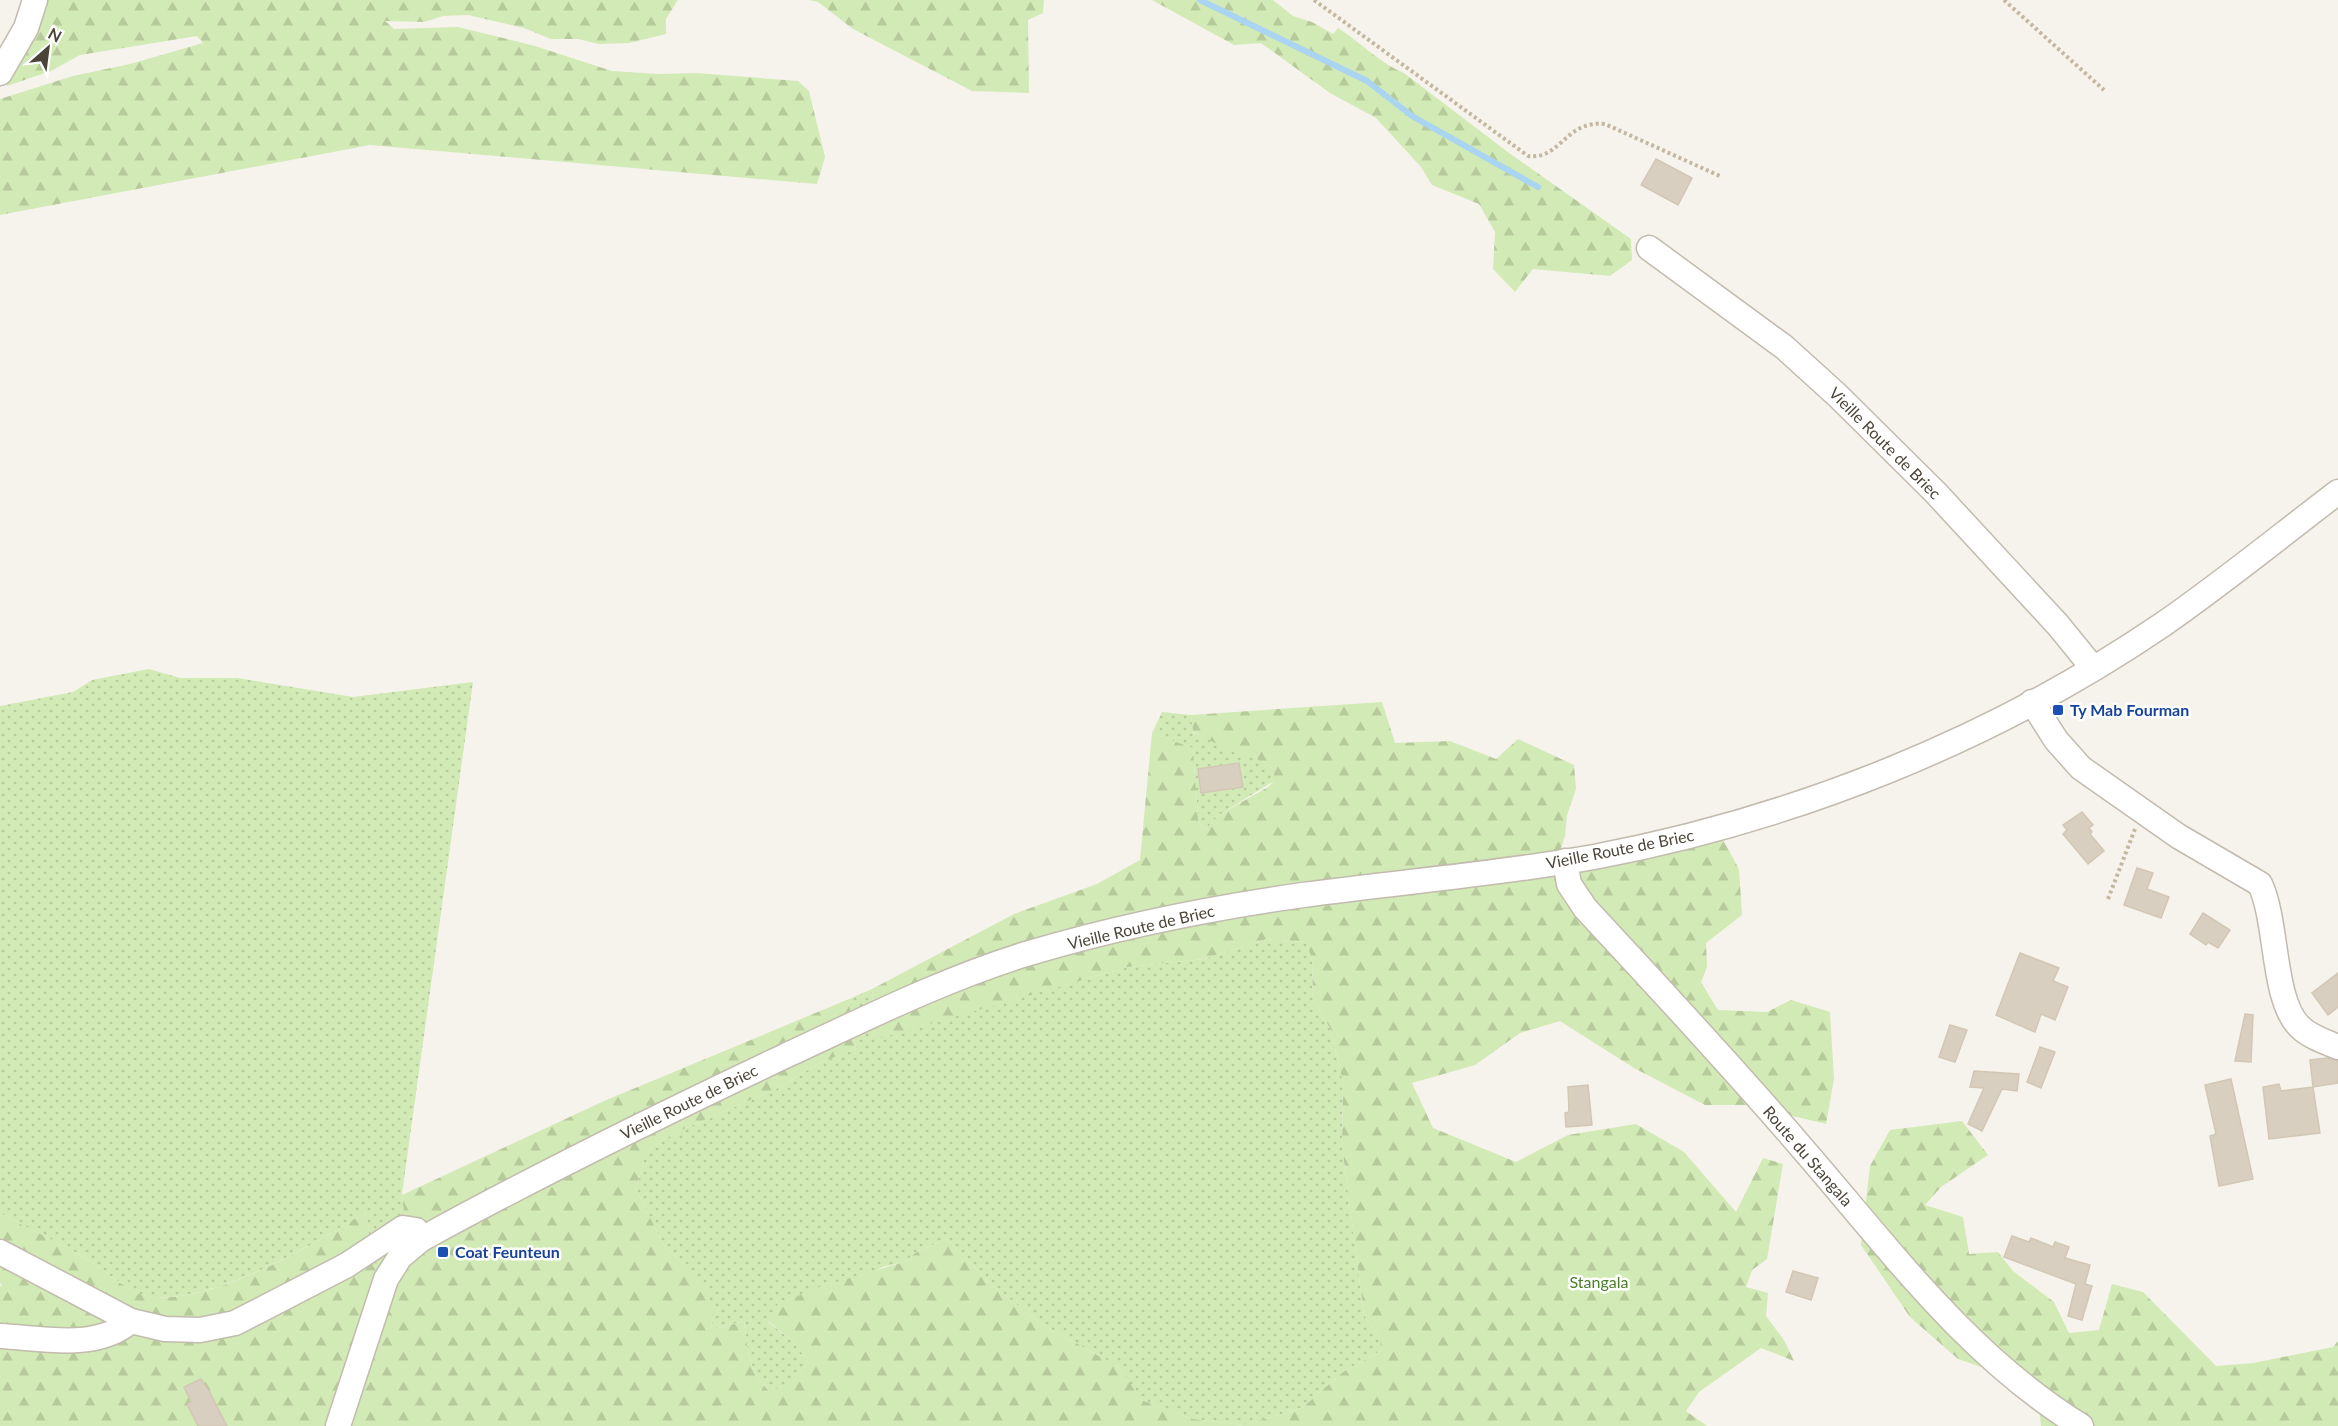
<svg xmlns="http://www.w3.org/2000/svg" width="2338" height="1426" viewBox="0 0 2338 1426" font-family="Lato,sans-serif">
  <defs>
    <pattern id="grass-dots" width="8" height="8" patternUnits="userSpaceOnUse" patternTransform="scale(1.5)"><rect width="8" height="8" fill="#d2eab5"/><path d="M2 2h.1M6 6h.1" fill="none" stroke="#b6ca9c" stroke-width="1.8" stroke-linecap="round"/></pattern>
    <pattern id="forest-firs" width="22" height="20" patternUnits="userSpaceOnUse" patternTransform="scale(1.5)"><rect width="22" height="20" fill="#d2eab5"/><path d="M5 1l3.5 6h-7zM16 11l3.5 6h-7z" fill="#b6ca9c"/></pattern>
  </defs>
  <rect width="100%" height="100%" fill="#f6f3ec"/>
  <g fill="url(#grass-dots)">
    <path d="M149 669 180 678H238L353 697 473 682 402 1194 407 1239 376 1271 365 1212C317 1244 200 1311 142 1295 126 1290 91 1260 73 1251 49 1237 24 1227 0 1213V706L73 692 92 680Z"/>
    <polygon points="1162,712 1191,715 1193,733 1251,751 1259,761 1274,769 1274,781 1219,815 1204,831 1198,819 1193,748 1152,733"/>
    <path d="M1266 939 1306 942 1312 959 1313 1000 1330 1028 1343 1082 1342 1146 1364 1315 1378 1335 1382 1350 1343 1372 1302 1408 1244 1425 1193 1419 1140 1400 1120 1368 1037 1321 989 1282 947 1239 918 1251 904 1262 883 1267 768 1322 793 1341 807 1360C800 1379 789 1386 769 1391 749 1373 747 1347 744 1321L711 1330 713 1312 687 1266 664 1246 636 1189 647 1150 677 1132 780 1087 819 1063 856 1049 849 999 872 989 874 1039 1128 967 1204 959Z"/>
  </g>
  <g fill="url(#forest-firs)">
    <polygon points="38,0 678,0 666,19 666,34 629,43 599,44 578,39 551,39 524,28 468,15 443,16 424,22 385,21 394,29 458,27 535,46 612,71 659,74 696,73 798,81 809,91 825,157 817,184 370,145 0,215 0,99 73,76 130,64 203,43 197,36 80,55 51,71 7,86 8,70"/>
    <polygon points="809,0 1044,0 1043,13 1028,20 1029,93 972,91 853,29 818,2"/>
    <path d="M1152 0H1273L1293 16 1312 22 1333 34 1338 28C1360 42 1381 64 1404 73L1509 153 1631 239 1632 260 1610 276 1533 269 1515 292 1493 269 1495 232 1479 204 1432 185 1421 167 1376 118 1330 93 1261 43 1234 45Z"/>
    <path d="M1382 702 1395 743 1450 741 1496 759 1518 739 1574 765 1576 789 1567 815 1565 836 1553 872 1721 836 1739 869 1742 915 1706 943 1707 967 1701 982 1718 1010 1767 1012 1791 1000 1830 1012 1834 1079 1826 1124 1746 1105H1705L1634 1068 1560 1021 1520 1033 1475 1065 1412 1083 1433 1128 1516 1162 1568 1135 1636 1124 1684 1152 1736 1212 1763 1158 1783 1164 1767 1259 1752 1270 1746 1287 1768 1293 1766 1316 1784 1340 1794 1361 1761 1348 1699 1392 1686 1411 1707 1426H0V1286L2 1285 0 1283V1213C24 1227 49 1237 73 1251 91 1260 127 1291 143 1295 201 1311 317 1244 365 1212L377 1271 407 1239 402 1195 604 1101 849 999 856 1049 819 1063 780 1087 677 1132 647 1150 636 1189 664 1246 687 1266 708 1291 713 1312 711 1330 744 1321C747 1347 749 1373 769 1391 788 1386 800 1379 807 1360L793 1341 768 1321 777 1305 819 1287 904 1262 918 1251 947 1239 989 1282 1037 1321 1120 1368 1141 1400 1193 1419 1244 1425 1302 1408 1343 1372 1382 1350 1378 1335 1364 1315 1342 1146 1343 1082 1330 1028 1313 1000 1312 959 1306 942 1266 939 1204 959 1128 967 874 1040 872 989 1014 914 1097 884 1140 860 1152 733 1193 748 1198 819 1204 831 1219 815 1268 787 1274 781V769L1259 761 1251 752 1245 758 1193 732 1191 715Z"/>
    <polygon points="1962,1121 1988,1155 1941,1187 1925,1205 1963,1217 1969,1254 1998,1252 2013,1271 2054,1302 2069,1333 2099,1330 2112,1284 2143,1292 2216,1366 2253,1363 2333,1347 2338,1341 2338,1426 2041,1426 2037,1386 1958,1359 1910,1317 1861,1245 1870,1166 1890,1130"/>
  </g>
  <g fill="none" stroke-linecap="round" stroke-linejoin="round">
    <polyline stroke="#a9d4f2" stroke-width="6" points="1200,0 1367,81 1412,116 1538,187"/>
  </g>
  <g fill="#d8cfc1" stroke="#d3c7b4" stroke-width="1.5">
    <polygon points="1656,159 1692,178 1678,205 1641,185"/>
    <polygon points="1239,763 1243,787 1201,793 1198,769"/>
    <polygon points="2082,812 2093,825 2089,828 2092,832 2090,834 2104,851 2088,864 2063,834 2067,830 2063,825"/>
    <polygon points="2137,868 2153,873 2147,889 2169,897 2161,918 2124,905"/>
    <polygon points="2203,913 2230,930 2218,948 2208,942 2206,945 2190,934"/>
    <polygon points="2020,953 2059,968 2053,981 2068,987 2055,1020 2041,1014 2035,1032 1996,1015"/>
    <polygon points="2338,973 2338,1007 2328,1015 2312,993"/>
    <polygon points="2245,1014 2253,1015 2251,1062 2235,1061"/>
    <polygon points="1950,1025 1967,1030 1955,1062 1939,1057"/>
    <polygon points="2040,1047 2055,1052 2041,1088 2027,1082"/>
    <polygon points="2327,1058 2338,1061 2338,1083 2313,1087 2310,1060"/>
    <polygon points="1974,1071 2019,1074 2017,1091 2002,1089 1982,1131 1968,1124 1984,1088 1970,1087"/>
    <polygon points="2231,1079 2253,1179 2219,1186 2210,1136 2216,1134 2205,1085"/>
    <polygon points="2279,1084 2281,1091 2313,1087 2320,1133 2269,1139 2263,1087"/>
    <polygon points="1588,1085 1592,1125 1566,1127 1565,1113 1569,1112 1568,1087"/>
    <polygon points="2012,1236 2029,1242 2031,1238 2053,1247 2055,1242 2069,1247 2065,1258 2090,1265 2085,1284 2092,1286 2082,1320 2068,1316 2076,1284 2004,1257"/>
    <polygon points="1793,1271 1818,1278 1811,1300 1786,1292"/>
    <polygon points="201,1379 209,1391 227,1426 198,1426 187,1404 191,1402 184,1387"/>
  </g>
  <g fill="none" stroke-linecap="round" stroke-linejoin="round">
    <defs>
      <g id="minor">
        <polyline points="0,73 26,28 35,0"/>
        <polyline points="1649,248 1784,347 1837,395 1935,492 2058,625 2093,668"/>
        <path d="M2032 702 2056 740 2081 768 2178 836 2260 884C2278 922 2272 1001 2300 1027 2310 1037 2326 1042 2338 1047"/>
        <path d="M1565 861 1569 884 1585 908C1658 987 1732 1066 1802 1148 1889 1248 1966 1355 2081 1426"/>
        <polyline points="0,1252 131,1321 165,1329 200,1330 235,1323 270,1305 347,1265 403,1228 416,1230 420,1240"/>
        <path d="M0 1336C42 1338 96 1351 131 1321"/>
        <path d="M338 1426 386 1279 400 1257 420 1240C540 1174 662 1114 785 1056 865 1019 942 980 1026 954 1116 927 1210 908 1303 895 1400 882 1498 874 1594 857 1795 819 1993 740 2162 625 2223 583 2280 536 2338 492"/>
      </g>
    </defs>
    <use href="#minor" stroke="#c2bbae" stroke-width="27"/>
    <g stroke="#c4b79f" stroke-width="4" stroke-dasharray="3 3" stroke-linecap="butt">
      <path d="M1314 0 1528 156C1561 160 1565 120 1605 124L1722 177"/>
      <polyline points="2004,0 2104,90"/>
      <polyline points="2108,899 2135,829"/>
    </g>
    <use href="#minor" stroke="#fff" stroke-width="24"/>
  </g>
  <g fill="#1a4fb4" stroke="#fff" stroke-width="2">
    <rect x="2052" y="704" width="12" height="12" rx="3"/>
    <rect x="437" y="1246" width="12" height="12" rx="3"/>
  </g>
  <g text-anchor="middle" stroke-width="5" stroke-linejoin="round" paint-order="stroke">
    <g font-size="16" fill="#4b4439" stroke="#fff">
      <text transform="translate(1885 443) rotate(45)" y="6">Vieille Route de Briec</text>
      <text transform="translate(1620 849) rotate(-11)" y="6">Vieille Route de Briec</text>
      <text transform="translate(1141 927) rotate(-13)" y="6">Vieille Route de Briec</text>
      <text transform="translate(689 1102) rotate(-26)" y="6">Vieille Route de Briec</text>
      <text transform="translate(1808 1156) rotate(49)" y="6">Route du Stangala</text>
    </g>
    <g font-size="16" font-weight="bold" fill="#164399" stroke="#fff" text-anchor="start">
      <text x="2070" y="716">Ty Mab Fourman</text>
      <text x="455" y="1258">Coat Feunteun</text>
    </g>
    <g font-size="16" fill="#4a7f2a" stroke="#fff">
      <text x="1599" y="1288">Stangala</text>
    </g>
  </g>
  <g transform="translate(48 48) rotate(28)" stroke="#ffffff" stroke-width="4.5" paint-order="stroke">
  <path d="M0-4.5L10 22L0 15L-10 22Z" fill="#4b4439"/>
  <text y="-9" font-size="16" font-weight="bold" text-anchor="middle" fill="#4b4439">N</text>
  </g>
</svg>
